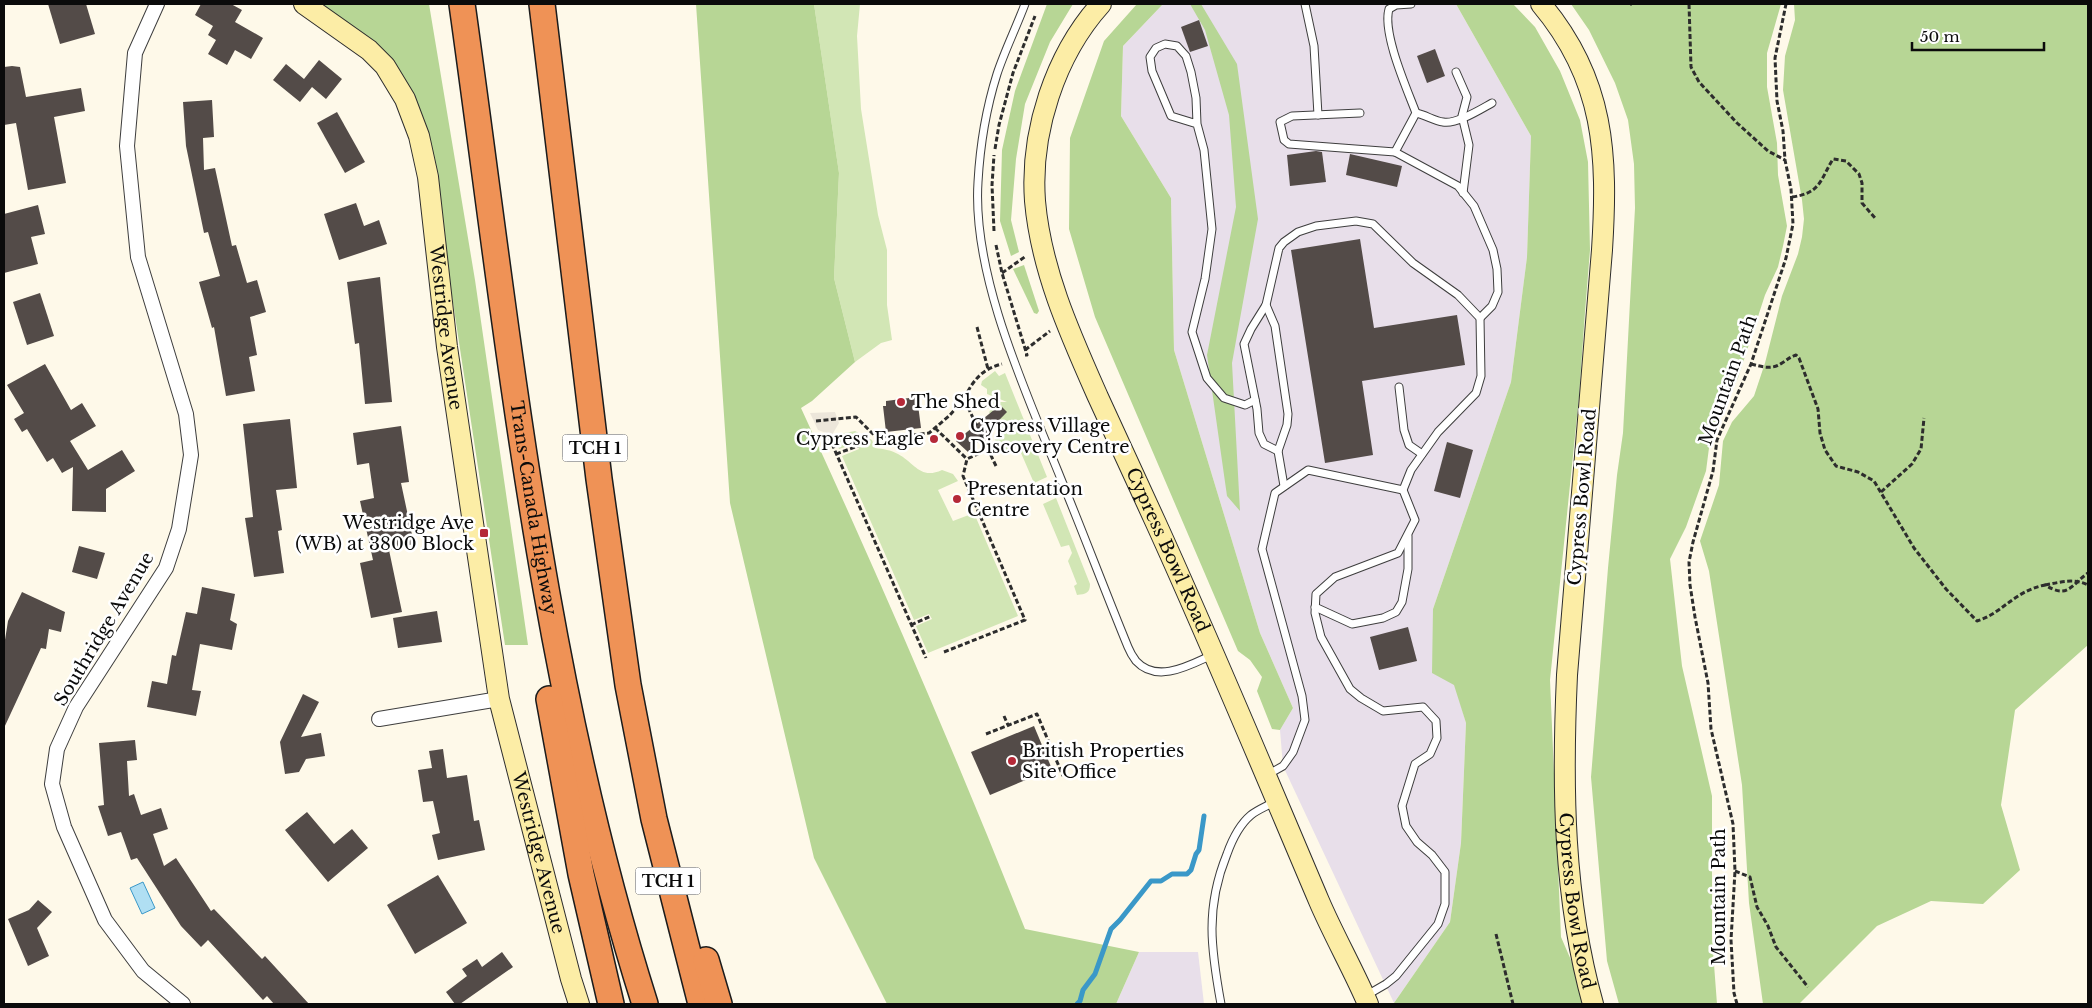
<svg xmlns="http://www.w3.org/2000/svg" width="2092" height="1008" viewBox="0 0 2092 1008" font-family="'Libre Baskerville',serif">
  <rect width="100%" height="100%" fill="#fef9e9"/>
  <g fill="#e8dfea">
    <polygon points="1163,4 1456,4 1531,136 1527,257 1511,382 1433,609 1466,723 1461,843 1450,922 1394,1003 1283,766 1280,730 1293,708 1260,633 1174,350 1171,198 1121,116 1123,46"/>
    <polygon points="1139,952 1198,952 1204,1004 1116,1004"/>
  </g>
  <g fill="#d2e6b5">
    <polygon points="814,4 860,4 857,36 861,109 878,215 887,250 887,305 892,340 881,343 855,362 834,278 839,173"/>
    <polygon points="995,371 999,376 1005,373 1047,477 1034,483 1018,446 1002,452 1002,449 997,445 995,440 1001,431 989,412 992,409 988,409 980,404 983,399 986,397 1001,402 1007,402 987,394 987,389 981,385 982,381"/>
    <path d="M855 431 872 440 875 448C883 449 891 450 898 454 915 463 920 480 942 470L953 474 958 481 938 490 953 521 974 513 1018 616 928 653 916 626 932 619 929 614 914 620 842 456 859 449 857 443 839 449 834 435Z"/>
    <path d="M1056 498 1090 584C1090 593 1086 594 1077 595L1074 586 1077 584 1068 561 1072 553 1069 545 1061 547 1043 504Z"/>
  </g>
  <g fill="#b7d695">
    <polygon points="312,4 429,4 475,280 528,645 505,645 438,204 405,91"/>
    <path d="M696 4H814L839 173 834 278 855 362 812 401 801 408C880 579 955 753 1025 929L1139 952 1116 1004H887L814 858 730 503Z"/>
    <polygon points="1047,4 1073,4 1050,42 1025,104 1016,159 1011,220 1019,252 1011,256 1000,221 1002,150 1015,91"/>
    <polygon points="1137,4 1163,4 1123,46 1121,116 1171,198 1174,350 1260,633 1293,708 1280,730 1272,729 1257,691 1262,677 1250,660 1238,651 1095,317 1069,229 1070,138 1104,41"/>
    <polygon points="1190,4 1201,4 1237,64 1258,219 1232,363 1240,511 1227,496 1207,355 1236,207 1229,115 1205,30"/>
    <polygon points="1456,4 1513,4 1535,27 1560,71 1580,120 1588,162 1590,250 1585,312 1579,397 1550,680 1561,937 1590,1004 1394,1003 1450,922 1461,843 1466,723 1454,685 1432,673 1433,609 1511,382 1527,257 1531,136"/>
    <polygon points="1571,4 1781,4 1767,53 1767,87 1777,143 1778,175 1787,226 1783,246 1778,267 1765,295 1738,378 1717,419 1710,440 1706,471 1686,527 1670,559 1682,666 1712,796 1712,938 1717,1004 1619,1004 1607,961 1591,777 1608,568 1617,475 1623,433 1635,208 1634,164 1628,120 1615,83 1589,30"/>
    <polygon points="1794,4 2088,4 2088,645 2015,710 2001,805 2020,870 1983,904 1931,901 1877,926 1799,1004 1763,1004 1749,903 1742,785 1709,571 1700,541 1719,485 1723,441 1732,422 1754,396 1765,363 1782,296 1798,254 1802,237 1804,219 1802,200 1783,90 1785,56 1795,20"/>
    <polygon points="1024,265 1039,311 1037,314 1034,313 1013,269"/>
  </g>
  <polygon fill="#ece6da" points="835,412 839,423 832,435 818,430 810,413"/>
  <polygon fill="#b0dff3" stroke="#3a98c8" points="143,882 155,908 142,914 130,888"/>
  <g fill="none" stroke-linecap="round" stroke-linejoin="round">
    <polyline stroke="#3a98c8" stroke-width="5" points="1077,1004 1080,1001 1083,990 1095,974 1111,929 1120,920 1151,881 1161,881 1172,874 1187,874 1191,870 1196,854 1199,850 1204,816"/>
  </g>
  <g fill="#534b48">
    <polygon points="48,4 86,4 95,34 60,44"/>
    <polygon points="201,4 231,4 242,10 235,22 263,38 251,59 235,50 227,65 208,54 216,40 208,35 213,26 195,15"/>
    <polygon points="1199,20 1208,46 1190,52 1181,27"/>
    <polygon points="1435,49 1445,76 1427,83 1417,56"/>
    <polygon points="319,60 342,79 326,99 312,87 300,102 273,80 286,64 304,79"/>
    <polygon points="12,66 20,67 26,97 81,88 85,111 54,117 66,183 28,190 16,123 4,125 4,67"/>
    <polygon points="212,100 214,137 203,138 204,170 215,168 232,246 236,245 247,283 257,280 266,312 250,317 257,355 249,357 255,391 226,396 214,327 212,328 199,282 220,276 208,232 204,233 186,146 183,102"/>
    <polygon points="337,112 365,162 345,173 317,123"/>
    <polygon points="1316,151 1322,152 1326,182 1290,186 1287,155"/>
    <polygon points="1350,154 1402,166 1397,187 1346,175"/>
    <polygon points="356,203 364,226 379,220 387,244 339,260 324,214"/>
    <polygon points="38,205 45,234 31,237 38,264 4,273 4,214"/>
    <polygon points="1360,239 1374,328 1457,315 1465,365 1362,381 1373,455 1325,463 1291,250"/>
    <polygon points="380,277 392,402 365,404 359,343 355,344 347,282"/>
    <polygon points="40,293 54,336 27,345 13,302"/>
    <polygon points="45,364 71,410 82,403 96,426 70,441 88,470 122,450 135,471 106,489 106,512 72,511 73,467 62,473 53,458 47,462 27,429 22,432 14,419 24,413 7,385"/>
    <polygon points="917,397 921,428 886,432 883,406 886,406 886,401"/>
    <polygon points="1000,405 1007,412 968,452 956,441"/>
    <polygon points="290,419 297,488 276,490 282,530 278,531 284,573 254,577 245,518 253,517 243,424"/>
    <polygon points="401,426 409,482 401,483 414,544 389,550 402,612 371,618 360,563 373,560 360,501 374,498 369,463 357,465 353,433"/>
    <polygon points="1447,442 1473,450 1460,498 1434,491"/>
    <polygon points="79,546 105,553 97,579 72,572"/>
    <polygon points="202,587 235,594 230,620 237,624 232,650 200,644 192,690 201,691 196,716 147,707 152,681 167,684 172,655 176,656 186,612 197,614"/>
    <polygon points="22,592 65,612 61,632 49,629 46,649 41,648 4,728 4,646 8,621"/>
    <polygon points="437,611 442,642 398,648 393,618"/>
    <polygon points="1408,627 1417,661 1379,670 1370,637"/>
    <polygon points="303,694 319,702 301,737 321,733 325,756 306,759 299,772 285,774 280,742"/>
    <polygon points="1034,726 1052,769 990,795 971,752"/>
    <polygon points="135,740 137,760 127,761 129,796 134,794 141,815 161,808 168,829 153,834 164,866 176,858 211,911 214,909 262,959 265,956 309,1004 274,1004 267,996 263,1000 208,940 201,947 181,926 137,858 131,860 121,832 108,836 98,806 104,805 99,743"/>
    <polygon points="443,749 447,778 467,775 474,821 479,820 485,850 438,860 432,835 440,833 433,801 423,802 418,770 432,768 429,751"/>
    <polygon points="307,812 334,844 352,829 368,848 328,882 285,830"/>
    <polygon points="438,875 467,923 415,954 387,905"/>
    <polygon points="38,900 52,912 37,928 49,956 28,966 8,919 29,910"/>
    <polygon points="502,952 513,967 460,1004 455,1004 446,992 467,976 462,969 477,959 482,967"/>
  </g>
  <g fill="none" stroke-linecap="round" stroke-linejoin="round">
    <defs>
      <g id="lane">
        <path d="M1025 4C1016 28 1005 50 997 74 986 109 980 146 978 182 972 276 1026 392 1061 479 1084 535 1105 591 1128 647 1130 652 1133 657 1136 661 1157 684 1190 665 1212 655"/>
        <polyline points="1305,4 1314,46 1318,115"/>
        <polyline points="1456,72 1467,97 1462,116 1469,145 1463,193"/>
        <polyline points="1360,113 1292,116 1280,122 1284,140 1289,144 1395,152 1458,186 1474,206 1493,250 1497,269 1498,292 1492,306 1480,318"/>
        <path d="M1416 113C1426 115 1434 121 1443 122 1456 125 1481 109 1492 103"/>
        <polyline points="1197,124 1171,116 1152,71 1150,57 1156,48 1165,44 1177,46 1186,56 1191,72 1196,98 1197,124 1204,150 1212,229 1205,279 1192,332 1207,378 1224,398 1245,405 1255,400"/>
        <path d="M1395 152 1416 113C1407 89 1382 33 1389 9L1396 5 1411 4"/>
        <polyline points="1266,305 1275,326 1288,414 1287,425 1278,451 1284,486"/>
        <polyline points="1399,387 1404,430 1409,445 1422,454"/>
        <polyline points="1315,607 1352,624 1383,618 1396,612 1402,602 1408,569 1408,536"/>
        <polyline points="1267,775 1283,766 1293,752 1305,720 1302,696 1262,549 1275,493 1308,470 1403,490 1411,470 1438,432 1476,393 1481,376 1480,318 1458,295 1413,263 1373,224 1356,221 1316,226 1298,232 1284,242 1279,248 1266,305 1251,329 1244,344 1257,409 1259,433 1264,444 1278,451"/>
        <polyline points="1367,995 1386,984 1396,976 1438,924 1445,904 1445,872 1432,855 1417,842 1406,826 1402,806 1415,764 1430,754 1437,738 1436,721 1423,707 1383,711 1361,698 1350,689 1321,637 1315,613 1316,594 1335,577 1398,553 1415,520 1403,490"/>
        <path d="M1221 1004C1211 949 1205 908 1227 854 1232 840 1239 825 1251 815 1257 810 1267 806 1274 802"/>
      </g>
      <g id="street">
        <polyline points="157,4 135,53 127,146 138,257 186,414 191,455 179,529 166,568 76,707 57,749 52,784 64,827 105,920 143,971 183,1004"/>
        <polyline points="379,719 499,699"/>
      </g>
      <g id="secondary">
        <path id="s1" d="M304 4 369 50 385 66 405 99 419 136 428 177 447 347 499 699 571 979 579 1004"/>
        <path id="s2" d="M1101 4C1055 55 1030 132 1035 201 1041 270 1070 334 1098 397 1117 438 1136 479 1155 521 1212 646 1265 774 1319 901 1334 936 1353 969 1368 1004"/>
        <path id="s3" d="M1541 4C1605 80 1608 155 1602 250L1567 675C1562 786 1563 897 1593 1004"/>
      </g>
      <g id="highway">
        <path id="s4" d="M462 4C509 340 542 680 645 1004"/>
        <polyline points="542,4 599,479 628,685 654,819 701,1004"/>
        <polyline points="549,699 581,874 611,1004"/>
        <polyline points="706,960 719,1004"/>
      </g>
    </defs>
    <use href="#lane" stroke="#3e3e3e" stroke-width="9"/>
    <use href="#street" stroke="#3e3e3e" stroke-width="16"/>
    <use href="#secondary" stroke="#2d2d2d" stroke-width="22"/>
    <use href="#highway" stroke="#1c1c1c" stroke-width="28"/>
    <g stroke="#2d2d2d" stroke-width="3" stroke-dasharray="5 2.5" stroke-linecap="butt">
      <polyline points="1630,4 1632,4"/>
      <polyline points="1689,4 1691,67 1699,82 1737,123 1768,151 1785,160"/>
      <polyline points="995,149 999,125 1013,73 1035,16"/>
      <path d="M1792 197C1821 193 1820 180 1833 159L1846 161 1859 174 1862 183V203L1875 218"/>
      <polyline points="994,231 992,185 994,155"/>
      <polyline points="996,245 1002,273 1027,355 1025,355"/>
      <polyline points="1002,273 1026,256"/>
      <polyline points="977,327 988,369"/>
      <polyline points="1025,350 1050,331"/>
      <path d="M1751 364C1763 367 1772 370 1782 363 1787 360 1790 357 1796 355L1799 358 1818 409 1820 433 1825 450 1836 466 1858 472 1874 481 1914 548 1946 589 1977 621C2003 613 2014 591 2045 585 2068 599 2070 586 2088 573"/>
      <polyline points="816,421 856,417 875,436 883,435 892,438 929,433 949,416 964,399"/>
      <polyline points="935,428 967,459"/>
      <polyline points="829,437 926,658"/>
      <polyline points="836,454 858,446"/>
      <path d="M996 466 964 399C973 380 982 369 1002 364"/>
      <polyline points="1881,492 1912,464 1921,449 1924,418"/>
      <path d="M2045 585C2061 582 2074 578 2088 585"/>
      <polyline points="911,625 931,616"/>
      <polyline points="944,652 1025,620 963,476 967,459 988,449"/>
      <polyline points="1004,716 1008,725"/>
      <polyline points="986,734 1037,714 1063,776"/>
      <polyline points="1735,871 1750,877 1757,907 1768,926 1776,947 1808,987"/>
      <polyline points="1496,934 1513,1004"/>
      <polyline points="1737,1004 1734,993 1731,940 1735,871 1733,824 1711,729 1708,683 1695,617 1690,585 1689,562 1693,542 1713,471 1717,440 1751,364 1786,258 1793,224 1791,189 1785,160 1783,131 1777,101 1775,58 1786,4"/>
    </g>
    <use href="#lane" stroke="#fff" stroke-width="7"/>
    <use href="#street" stroke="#fff" stroke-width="14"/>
    <use href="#secondary" stroke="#fceda6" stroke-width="20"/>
    <use href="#highway" stroke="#ef9256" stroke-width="25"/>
  </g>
  <g fill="#b52938" stroke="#fff" stroke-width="2">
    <circle cx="901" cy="402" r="5"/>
    <circle cx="960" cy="436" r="5"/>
    <circle cx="934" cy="439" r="5"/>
    <circle cx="957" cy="499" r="5"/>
    <rect x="479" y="528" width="10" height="10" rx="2.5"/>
    <circle cx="1012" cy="761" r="5"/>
  </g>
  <g text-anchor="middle" stroke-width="5" stroke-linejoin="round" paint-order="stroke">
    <g fill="#fff" stroke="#545454" stroke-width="1">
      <rect x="562.5" y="434.5" width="65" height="27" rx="4"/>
      <rect x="635.5" y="867.5" width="65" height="27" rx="4"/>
    </g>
    <g font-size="16" font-weight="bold" fill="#0b0b0b">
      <text x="595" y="454">TCH 1</text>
      <text x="668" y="887">TCH 1</text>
    </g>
    <g font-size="18" fill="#0b0b0b" stroke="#fff">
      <text dy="6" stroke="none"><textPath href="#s1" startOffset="374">Westridge Avenue</textPath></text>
      <text transform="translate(1728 380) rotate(-70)" y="6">Mountain Path</text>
      <text transform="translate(1582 497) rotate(-85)" y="6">Cypress Bowl Road</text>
      <text dy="6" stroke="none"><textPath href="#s4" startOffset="509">Trans-Canada Highway</textPath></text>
      <text dy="6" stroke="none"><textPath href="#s2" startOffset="588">Cypress Bowl Road</textPath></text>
      <text transform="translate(104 629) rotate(-59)" y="6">Southridge Avenue</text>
      <text dy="6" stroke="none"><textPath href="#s1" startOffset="908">Westridge Avenue</textPath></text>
      <text transform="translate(1719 897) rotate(-90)" y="6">Mountain Path</text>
      <text dy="6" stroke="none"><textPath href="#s3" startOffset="914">Cypress Bowl Road</textPath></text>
    </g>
    <g font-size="18" fill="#0b0b0b" stroke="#fff" text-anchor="start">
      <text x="911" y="408">The Shed</text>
      <text x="970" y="432">Cypress Village<tspan x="970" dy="21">Discovery Centre</tspan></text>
      <text x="924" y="445" text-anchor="end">Cypress Eagle</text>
      <text x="967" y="495">Presentation<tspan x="967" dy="21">Centre</tspan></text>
      <text x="474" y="529" text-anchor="end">Westridge Ave<tspan x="474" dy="21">(WB) at 3800 Block</tspan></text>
      <text x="1022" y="757">British Properties<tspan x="1022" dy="21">Site Office</tspan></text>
    </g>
  </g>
  <rect width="2092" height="1008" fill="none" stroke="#0b0b0b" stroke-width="10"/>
  <path d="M1912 42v8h132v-8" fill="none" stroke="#0b0b0b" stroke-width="2.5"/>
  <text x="1920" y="42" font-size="15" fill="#0b0b0b" stroke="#ffffff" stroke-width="4" paint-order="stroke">50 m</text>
</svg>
